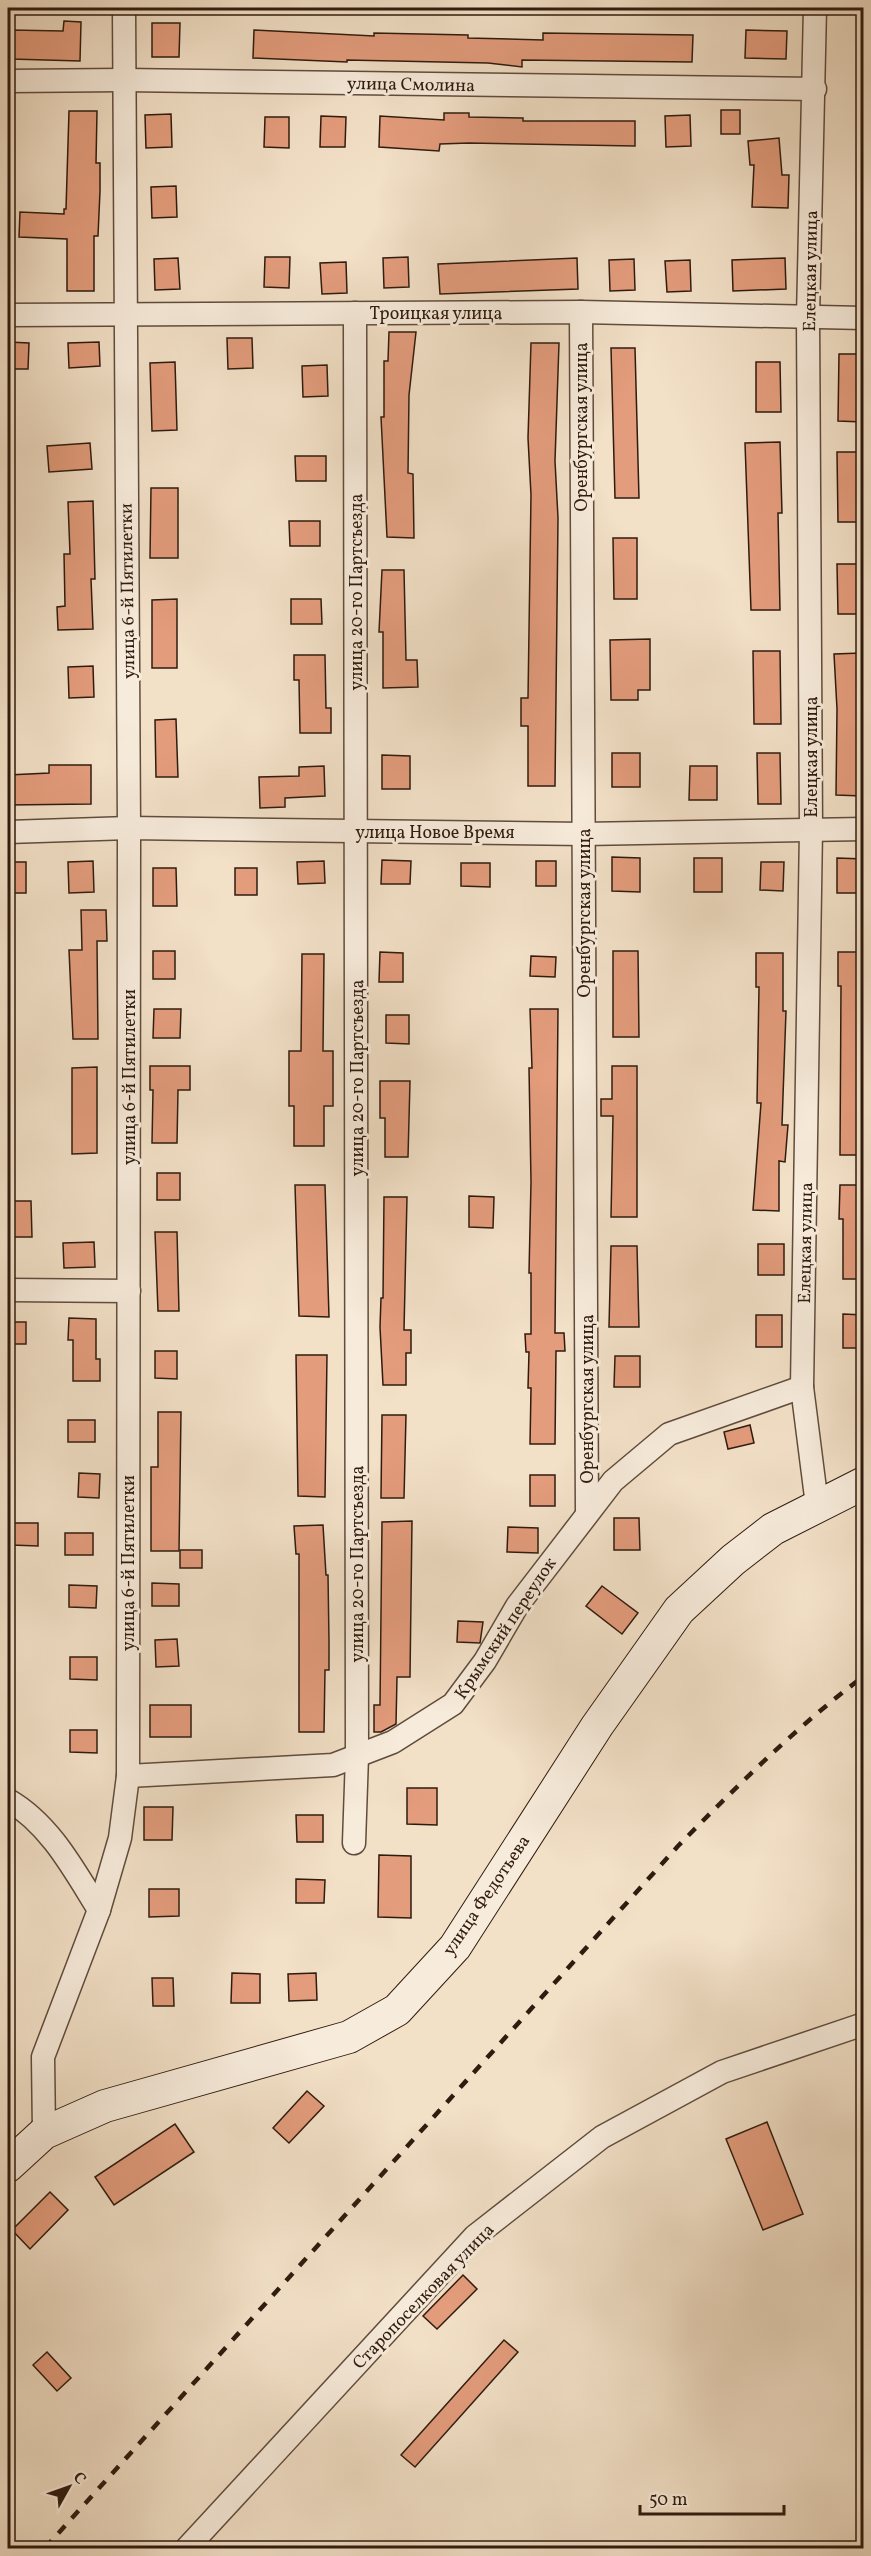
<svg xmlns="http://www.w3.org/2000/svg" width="871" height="2556" viewBox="0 0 871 2556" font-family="Vollkorn,serif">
  <rect width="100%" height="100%" fill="#f2e0c7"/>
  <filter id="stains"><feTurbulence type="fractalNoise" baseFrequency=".00333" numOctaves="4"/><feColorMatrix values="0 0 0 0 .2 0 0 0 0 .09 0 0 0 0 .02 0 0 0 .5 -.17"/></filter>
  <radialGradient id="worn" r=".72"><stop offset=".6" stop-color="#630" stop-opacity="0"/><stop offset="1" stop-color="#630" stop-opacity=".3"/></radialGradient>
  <g fill="#e39c7c" stroke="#2f1b0f" stroke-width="1.5">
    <polygon points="64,21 81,22 80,61 11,59 11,30 63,31"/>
    <polygon points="152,23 180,23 179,57 152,57"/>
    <polygon points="254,30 374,36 374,33 468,35 468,38 543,40 543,33 693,35 692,62 522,60 522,67 488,63 347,60 347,62 253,58"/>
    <polygon points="746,30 787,31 786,59 745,58"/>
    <rect x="721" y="110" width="19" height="24"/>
    <polygon points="69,111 97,111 96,163 100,163 100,191 98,236 94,236 94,291 67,291 67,239 19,237 20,212 64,214 64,209 66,209"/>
    <polygon points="444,113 469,113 469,117 523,118 523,121 635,121 635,146 469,143 440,144 439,151 379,147 380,116 444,120"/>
    <polygon points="171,114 172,147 146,148 145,115"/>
    <polygon points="690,115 691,146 666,147 665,116"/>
    <polygon points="321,116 346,117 345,147 320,147"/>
    <polygon points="265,117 289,117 289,148 264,147"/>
    <polygon points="779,138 782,175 789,175 788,208 752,207 754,165 750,165 748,141"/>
    <polygon points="176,186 177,217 152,218 151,187"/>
    <polygon points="265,257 290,257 289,288 264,287"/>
    <polygon points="408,257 409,287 384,288 383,258"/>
    <polygon points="178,258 180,289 155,290 154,259"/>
    <polygon points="577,258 578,289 440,294 438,264"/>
    <polygon points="785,258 786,289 733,291 732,260"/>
    <polygon points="634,259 635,290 610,291 609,260"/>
    <polygon points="690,260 691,291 667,292 665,261"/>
    <polygon points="346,262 347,293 322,294 320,263"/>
    <polygon points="389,332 416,332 409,395 408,473 413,474 414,538 387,537 381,417 384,417 384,361 388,361"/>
    <polygon points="227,338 252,338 253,368 228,369"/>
    <polygon points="8,342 29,343 28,369 8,369"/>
    <polygon points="99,342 100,366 69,368 68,343"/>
    <polygon points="531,343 559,343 555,461 558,518 555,786 528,786 528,726 521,726 521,698 528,698 531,495 528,438"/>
    <polygon points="611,348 635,348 639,498 615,498"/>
    <polygon points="839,354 864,354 863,422 838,421"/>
    <polygon points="175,362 177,430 152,431 150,363"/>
    <polygon points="756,362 780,362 781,412 756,412"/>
    <polygon points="327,365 328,396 303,397 302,366"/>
    <polygon points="780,442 782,513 778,513 780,610 751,610 745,443"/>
    <polygon points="90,443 92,469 49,472 47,446"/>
    <polygon points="837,452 863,452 863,522 838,522"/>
    <polygon points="295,456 326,456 326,481 296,481"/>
    <polygon points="151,488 178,488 178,558 150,558"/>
    <polygon points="93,501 95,579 91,579 93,629 58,630 57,607 65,606 64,554 70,554 68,502"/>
    <polygon points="289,521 320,521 320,546 290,546"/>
    <polygon points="613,538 637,538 637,599 614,599"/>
    <polygon points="837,564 862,564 862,614 838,614"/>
    <polygon points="382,570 404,570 406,660 417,660 418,687 383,688 383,632 379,632"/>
    <polygon points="177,599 177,668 152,668 152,600"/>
    <polygon points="291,599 321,599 322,624 291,624"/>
    <polygon points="650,639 650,690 638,690 638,700 611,700 610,640"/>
    <polygon points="753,651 780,651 781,724 754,724"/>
    <polygon points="861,653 862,796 836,795 837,709 834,654"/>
    <polygon points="294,655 325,655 326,708 331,708 331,733 300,733 299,680 294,680"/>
    <polygon points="93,666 94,697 69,698 68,667"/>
    <polygon points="176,719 178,777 156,777 155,720"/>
    <rect x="612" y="753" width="28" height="34"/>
    <polygon points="757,753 780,753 781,804 758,804"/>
    <polygon points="382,755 410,756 410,789 382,789"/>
    <polygon points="49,765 91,765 91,804 8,805 8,775 49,773"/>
    <polygon points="324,766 325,796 285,798 285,807 260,808 259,777 299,776 299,767"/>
    <polygon points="690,766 717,766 717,800 689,800"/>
    <polygon points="612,857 640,858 640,892 612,891"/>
    <rect x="694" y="858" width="28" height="34"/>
    <polygon points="837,858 864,859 864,893 837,893"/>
    <polygon points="382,860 411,861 410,884 381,884"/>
    <polygon points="93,861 94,892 69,893 68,862"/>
    <polygon points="324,861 325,883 298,884 297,862"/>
    <rect x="536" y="861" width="20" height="25"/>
    <rect x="8" y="862" width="18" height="31"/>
    <polygon points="761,862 784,862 783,891 760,890"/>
    <polygon points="461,863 490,863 490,887 461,886"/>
    <polygon points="153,868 176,868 177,906 153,906"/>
    <rect x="235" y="868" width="22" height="27"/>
    <polygon points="81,910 106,910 107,941 97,941 98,1039 73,1039 69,950 82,950"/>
    <rect x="153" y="951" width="22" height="28"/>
    <polygon points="613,951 638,951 639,1037 613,1037"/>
    <polygon points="380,952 403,953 403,982 379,982"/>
    <polygon points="838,952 864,952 864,1155 840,1155 841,986 838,986"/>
    <polygon points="756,953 783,953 783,1011 786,1011 782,1125 788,1125 785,1162 779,1161 779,1211 753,1210 761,1103 757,1103 759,987 756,987"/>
    <polygon points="302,954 324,954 323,1051 333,1051 333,1106 324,1106 324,1146 294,1146 294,1106 289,1106 289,1051 301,1051"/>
    <polygon points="531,956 556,957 555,977 530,976"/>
    <polygon points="154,1009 181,1009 180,1038 153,1038"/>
    <polygon points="530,1009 558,1009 555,1333 564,1333 565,1351 556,1351 555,1444 530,1444 531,1388 528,1388 529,1352 526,1352 525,1334 531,1334 531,1273 529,1273 531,1182 529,1068 532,1068"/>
    <polygon points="386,1015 409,1015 409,1044 386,1043"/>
    <polygon points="150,1066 190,1066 190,1090 178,1090 177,1143 152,1143 153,1090 150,1090"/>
    <polygon points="612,1066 637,1066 637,1217 611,1217 613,1116 601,1116 601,1099 612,1099"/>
    <polygon points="97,1067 97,1153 72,1154 72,1068"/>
    <polygon points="380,1081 410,1081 408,1157 385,1157 385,1118 380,1118"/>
    <rect x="157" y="1173" width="23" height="27"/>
    <polygon points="295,1185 325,1185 329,1317 299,1316"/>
    <polygon points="840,1185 864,1185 864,1279 843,1279 843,1219 839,1219"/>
    <polygon points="469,1196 494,1197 493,1228 469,1227"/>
    <polygon points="384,1197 407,1197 404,1330 411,1330 411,1353 406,1353 406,1385 383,1385 380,1327 381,1298 383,1298"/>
    <polygon points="8,1201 31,1201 32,1237 8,1237"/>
    <polygon points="155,1232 177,1232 179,1311 158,1311"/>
    <polygon points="94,1242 95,1267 64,1268 63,1243"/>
    <rect x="758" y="1244" width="26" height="31"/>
    <polygon points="611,1246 637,1246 639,1327 609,1327"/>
    <polygon points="843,1314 864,1315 864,1348 843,1348"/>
    <rect x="756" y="1315" width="26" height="32"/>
    <polygon points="69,1318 96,1319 96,1359 100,1359 100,1381 73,1381 73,1340 68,1340"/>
    <rect x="8" y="1322" width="18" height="22"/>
    <polygon points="155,1351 177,1351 177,1379 155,1378"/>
    <polygon points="296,1355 327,1355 325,1497 298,1496"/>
    <polygon points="615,1356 640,1356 640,1387 614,1387"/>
    <polygon points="158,1412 181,1412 179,1551 151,1551 151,1467 158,1467"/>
    <polygon points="382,1415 406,1415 404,1498 381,1498"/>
    <rect x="68" y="1420" width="27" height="22"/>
    <polygon points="750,1425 754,1443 728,1449 724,1432"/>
    <polygon points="79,1473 100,1474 99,1498 78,1497"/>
    <rect x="530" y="1475" width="25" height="31"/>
    <polygon points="614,1518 639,1518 640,1550 614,1550"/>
    <polygon points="412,1521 410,1677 397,1677 396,1724 381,1732 374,1732 374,1705 380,1705 382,1522"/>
    <polygon points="11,1523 38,1523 38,1546 11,1545"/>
    <polygon points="323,1525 326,1575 328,1575 329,1641 329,1670 325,1670 324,1732 299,1732 299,1554 296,1554 294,1526"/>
    <polygon points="508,1527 538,1528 538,1553 507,1552"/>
    <rect x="65" y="1533" width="28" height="22"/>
    <rect x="180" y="1550" width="22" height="18"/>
    <polygon points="152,1583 179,1584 179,1606 152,1606"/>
    <polygon points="69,1585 97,1586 96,1608 69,1607"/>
    <polygon points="602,1586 638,1613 622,1634 586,1606"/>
    <polygon points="458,1621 483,1622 480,1643 457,1642"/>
    <polygon points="177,1639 179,1666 156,1667 155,1640"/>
    <polygon points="70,1657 97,1657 97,1680 70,1679"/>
    <rect x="150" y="1705" width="41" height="32"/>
    <polygon points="70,1730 97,1730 97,1753 70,1752"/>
    <polygon points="407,1788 437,1788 437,1825 407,1824"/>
    <polygon points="144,1807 173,1807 172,1840 144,1840"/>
    <polygon points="296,1815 323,1815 323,1842 297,1842"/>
    <polygon points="379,1855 411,1856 411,1918 378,1917"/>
    <polygon points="296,1879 325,1880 324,1903 296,1903"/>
    <polygon points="149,1889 179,1889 179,1916 149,1917"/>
    <polygon points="232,1973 260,1974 260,2003 231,2003"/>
    <polygon points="316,1973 317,2000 289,2001 288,1974"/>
    <polygon points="152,1978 173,1978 174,2006 153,2006"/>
    <polygon points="307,2091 324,2106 289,2143 273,2128"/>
    <polygon points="767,2122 803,2214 763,2230 726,2139"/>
    <polygon points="175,2124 194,2152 114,2205 95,2177"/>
    <polygon points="50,2192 68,2210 30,2249 12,2230"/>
    <polygon points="463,2275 477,2289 437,2329 423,2316"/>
    <polygon points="504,2340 518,2352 415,2467 401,2455"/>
    <polygon points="47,2352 71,2378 57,2391 33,2365"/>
  </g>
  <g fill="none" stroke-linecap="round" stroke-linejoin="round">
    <defs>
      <g id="street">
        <polyline points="815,8 808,317 811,829 802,1387 817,1505"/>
        <polyline points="8,81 124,80 815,89"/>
        <polyline points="581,312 587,1514"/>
        <polyline points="8,315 581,312 864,318"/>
        <polyline points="8,832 129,828 584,834 864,829"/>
        <polyline points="8,1290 129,1291"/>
        <polyline points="128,1776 333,1765 393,1742 453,1704 485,1661 517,1606 613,1481 669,1434 802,1387"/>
        <path d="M8 1800C50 1824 74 1870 99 1910"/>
        <polyline points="354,1843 357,1756 355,313"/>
        <polyline points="44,2133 43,2057 99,1910 120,1838 128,1776 129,828 124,8"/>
        <polyline points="187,2548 475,2236 602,2137 722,2072 864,2024"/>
      </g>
      <polyline id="secondary" points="8,2166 44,2133 105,2106 349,2037 397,2010 455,1947 597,1726 679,1610 733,1560 773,1529 864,1483"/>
    </defs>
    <use href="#street" stroke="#604c3d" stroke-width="25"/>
    <use href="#secondary" stroke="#2f1b0f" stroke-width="34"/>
    <use href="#street" stroke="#f7ebdb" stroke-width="22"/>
    <use href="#secondary" stroke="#f7ebdb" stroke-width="32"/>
    <path stroke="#2f1b0f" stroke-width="4.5" stroke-dasharray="10 10" stroke-linecap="butt" d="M45 2548 678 1846C737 1786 796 1727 864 1676"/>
  </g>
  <g text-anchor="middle" stroke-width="6" stroke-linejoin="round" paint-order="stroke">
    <g font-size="18" fill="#2f1b0f" stroke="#f7ebdb">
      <text transform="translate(411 84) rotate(1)" y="6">улица Смолина</text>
      <text transform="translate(810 271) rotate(-89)" y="6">Елецкая улица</text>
      <text x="436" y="319">Троицкая улица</text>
      <text transform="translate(581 427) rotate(-90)" y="6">Оренбургская улица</text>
      <text transform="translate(127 591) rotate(-91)" y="6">улица 6-й Пятилетки</text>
      <text transform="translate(356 592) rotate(-90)" y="6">улица 20-го Партсъезда</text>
      <text transform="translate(811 757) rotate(-90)" y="6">Елецкая улица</text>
      <text x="435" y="838">улица Новое Время</text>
      <text transform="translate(584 913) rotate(-90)" y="6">Оренбургская улица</text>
      <text transform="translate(129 1077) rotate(-90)" y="6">улица 6-й Пятилетки</text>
      <text transform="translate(357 1078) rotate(-90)" y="6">улица 20-го Партсъезда</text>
      <text transform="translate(805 1243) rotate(-89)" y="6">Елецкая улица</text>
      <text transform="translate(587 1399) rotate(-90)" y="6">Оренбургская улица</text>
      <text transform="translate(128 1563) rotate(-90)" y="6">улица 6-й Пятилетки</text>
      <text transform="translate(357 1564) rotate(-90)" y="6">улица 20-го Партсъезда</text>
      <text transform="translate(505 1628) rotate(-56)" y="6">Крымский переулок</text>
      <text transform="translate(486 1895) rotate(-56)" y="6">улица Федотьева</text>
      <text transform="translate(423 2296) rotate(-46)" y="6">Старопоселковая улица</text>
    </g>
  </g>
  <rect width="871" height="2556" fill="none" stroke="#f2e0c7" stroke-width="30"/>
  <rect x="9" y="9" width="853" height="2538" fill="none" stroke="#2f1b0f" stroke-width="3"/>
  <rect x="15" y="15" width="841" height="2526" fill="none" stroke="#2f1b0f" stroke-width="1.5"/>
  <g transform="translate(69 2487) rotate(50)" stroke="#f7ebdb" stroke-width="4.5" paint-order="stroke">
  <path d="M0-4.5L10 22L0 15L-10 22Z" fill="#2f1b0f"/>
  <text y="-9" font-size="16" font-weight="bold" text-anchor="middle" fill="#2f1b0f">С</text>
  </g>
  <path d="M640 2505v9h144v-9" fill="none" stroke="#2f1b0f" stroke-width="3"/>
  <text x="649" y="2505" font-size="18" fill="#2f1b0f" stroke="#f7ebdb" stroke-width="4.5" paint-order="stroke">50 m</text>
  <rect width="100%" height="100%" filter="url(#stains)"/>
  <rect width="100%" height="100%" fill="url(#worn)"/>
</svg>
